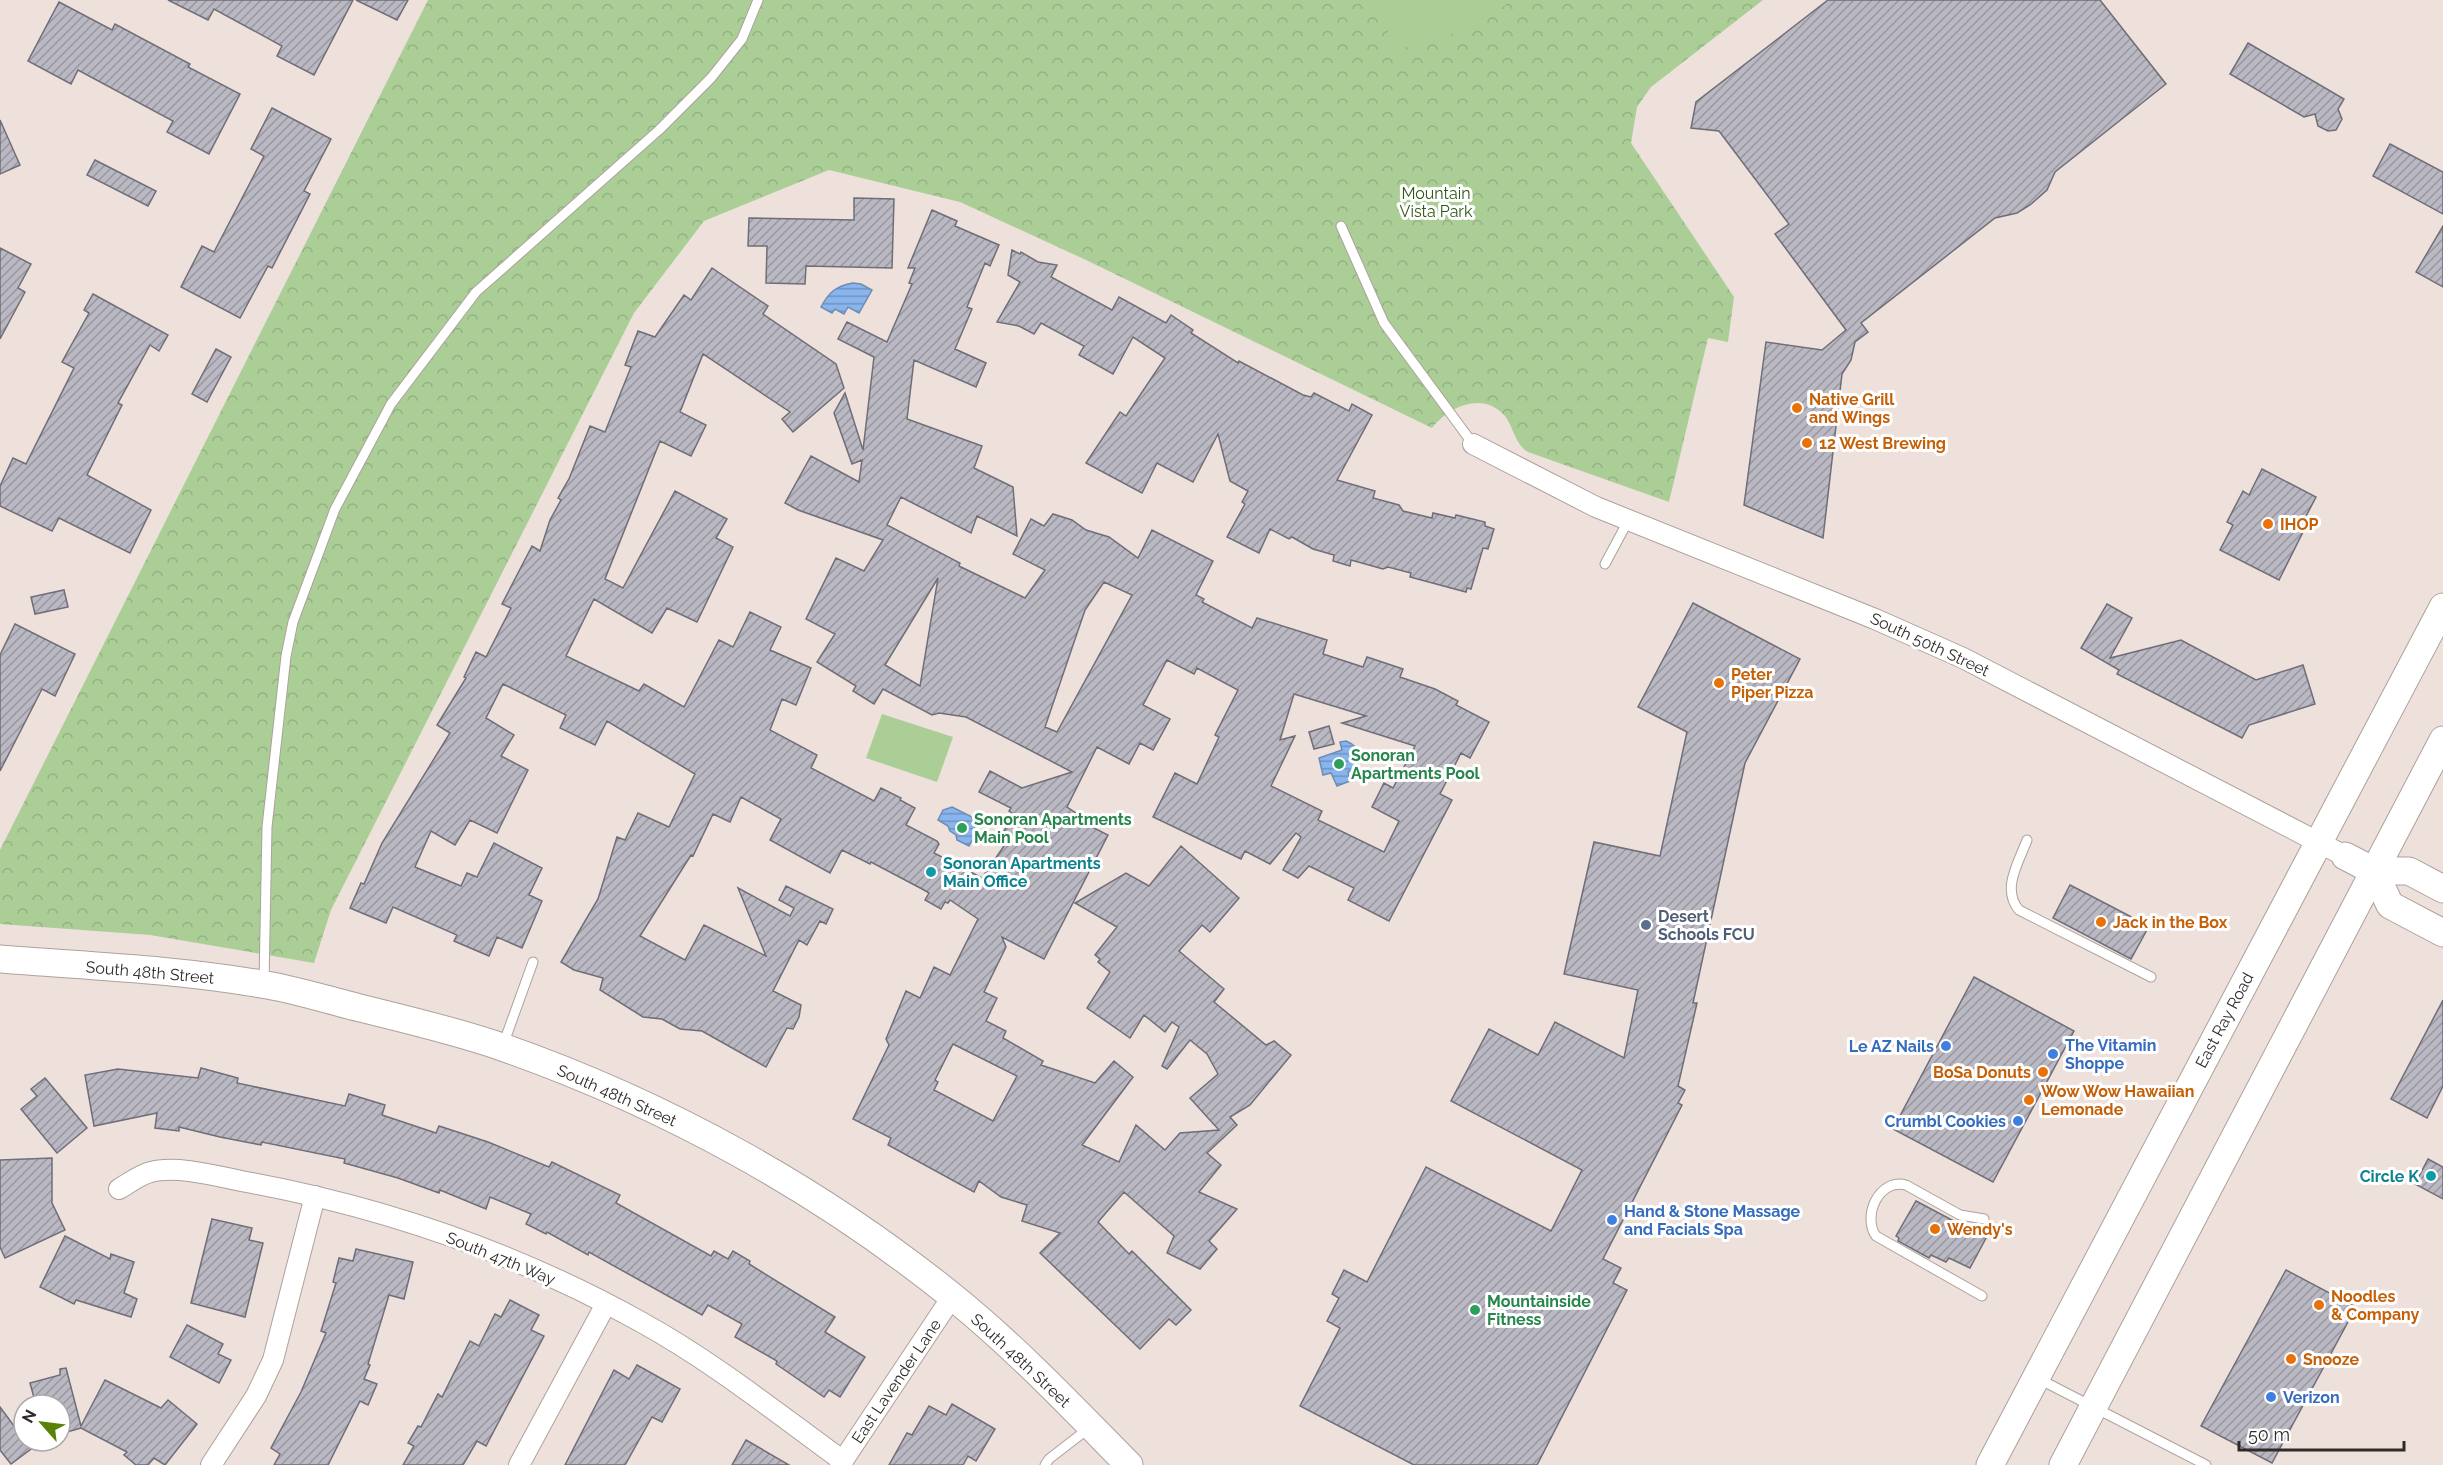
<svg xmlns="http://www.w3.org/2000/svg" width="2443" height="1465" viewBox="0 0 2443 1465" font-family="Raleway,sans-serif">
  <defs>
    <pattern id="forest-crowns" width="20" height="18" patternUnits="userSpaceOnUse" patternTransform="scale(1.5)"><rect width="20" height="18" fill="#abce97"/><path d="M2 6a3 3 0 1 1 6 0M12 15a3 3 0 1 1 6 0" fill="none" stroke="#93b182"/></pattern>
    <pattern id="water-rules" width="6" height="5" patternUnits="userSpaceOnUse" patternTransform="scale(1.5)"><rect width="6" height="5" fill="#88b5ee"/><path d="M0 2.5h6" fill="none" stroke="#7093c1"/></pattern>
    <pattern id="building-hatch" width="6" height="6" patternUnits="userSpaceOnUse" patternTransform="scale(1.5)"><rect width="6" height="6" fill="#bab8c3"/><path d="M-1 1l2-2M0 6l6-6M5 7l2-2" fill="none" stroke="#98969e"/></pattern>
  </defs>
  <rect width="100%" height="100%" fill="#eee1dc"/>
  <path fill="url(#forest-crowns)" d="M428 0H1763L1651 87 1637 107 1631 143 1734 297 1728 342 1708 338 1669 502 1528 452C1513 443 1514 424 1502 413 1480 392 1448 408 1432 428L1086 260 960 202 829 170 704 221 634 313 331 910 314 963 150 935 0 924V850Z"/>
  <g fill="#abce97">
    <path d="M1379 0H1512C1479 27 1435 42 1393 50Z"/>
    <polygon points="882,714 953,737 937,782 866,758"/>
  </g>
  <g fill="url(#water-rules)" stroke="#6e8cb3" stroke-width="1.5">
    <path d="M853 283 861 284 872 290 859 313 848 307 844 314 835 309 832 313 821 307C829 292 836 286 853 283Z"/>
    <path d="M1346 741C1363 748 1365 763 1348 772L1350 781 1337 786 1331 773 1323 775 1319 758 1342 750 1340 742Z"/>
    <polygon points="952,807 972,817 976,833 969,846 957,840 956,835 950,831 948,826 938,820 943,810"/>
  </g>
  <g fill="url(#building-hatch)" stroke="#6f6d77" stroke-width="1.5" fill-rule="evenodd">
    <polygon points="168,0 353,0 314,75 277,56 282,46 214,9 208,20"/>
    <polygon points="356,0 408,0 397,20"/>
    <polygon points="1828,0 2100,0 2166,84 2055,172 2047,190 2030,205 2017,213 1995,218 1861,323 1868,332 1855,342 1851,360 1842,374 1823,538 1744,505 1766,342 1822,350 1846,330 1775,234 1789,224 1719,131 1691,128 1696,102"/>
    <polygon points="59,2 112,30 115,24 190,64 188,67 240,94 209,154 167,132 173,121 78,70 71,84 28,61"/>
    <polygon points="2248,43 2344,99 2338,109 2342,119 2336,130 2328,131 2318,126 2315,114 2304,117 2230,74"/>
    <polygon points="272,108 331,139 304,191 310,194 272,268 268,266 240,318 181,287 202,246 214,252 264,156 251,149"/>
    <polygon points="0,120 20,165 0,174"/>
    <polygon points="2390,144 2443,172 2443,214 2373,176"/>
    <polygon points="95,160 156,191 148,206 87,175"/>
    <polygon points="854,198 894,199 892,268 806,266 805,284 766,283 767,246 748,246 749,218 854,220"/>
    <path d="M932 210 957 221 955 226 999 245 990 266 985 263 967 307 972 309 955 349 986 363 976 387 914 360 907 419 982 446 974 468 1013 487 1017 536 977 516 971 533 901 497 887 525 960 563 959 566 1025 598 1045 570 1013 554 1031 519 1044 526 1053 514 1072 520 1086 530 1109 537 1138 558 1152 530 1213 561 1196 595 1204 599 1202 602 1252 628 1257 618 1327 640 1323 654 1363 667 1367 657 1403 669 1400 677 1435 689 1458 701 1456 705 1489 722 1470 758 1461 753 1440 794 1452 800 1389 921 1348 900 1354 888 1309 866 1298 878 1283 870 1301 837 1296 833 1270 864 1245 851 1241 859 1153 817 1175 773 1197 784 1219 737 1215 735 1238 690 1197 668 1194 674 1167 660 1143 705 1170 719 1153 750 1140 743 1129 764 1097 747 1067 807 1088 821 1086 824 1108 835 1044 959 1002 937 1006 947 984 992 997 998 986 1021 1006 1031 1003 1038 1043 1061 1041 1065 1095 1083 1114 1061 1133 1077 1082 1145 1119 1162 1136 1125 1165 1150 1180 1133 1219 1130 1190 1098 1218 1074 1207 1054 1190 1040 1167 1069 1162 1066 1179 1027 1172 1022 1165 1032 1144 1015 1130 1038 1087 1008 1110 972 1098 962 1100 959 1095 955 1117 927 1075 903 1126 873 1149 886 1181 846 1239 898 1210 932 1202 925 1179 951 1224 989 1214 1002 1266 1045 1274 1041 1291 1055 1250 1105 1230 1117 1237 1125 1207 1153 1221 1165 1199 1192 1237 1209 1209 1241 1217 1249 1200 1269 1167 1253 1174 1236 1124 1192 1098 1222 1129 1254 1132 1251 1191 1310 1176 1325 1169 1319 1140 1349 1040 1253 1060 1233 1022 1221 1027 1205 1001 1197 979 1181 974 1192 888 1145 891 1138 853 1119 889 1045 886 1039 906 991 920 998 934 967 950 975 978 919 950 900 948 903 945 902 941 909 925 900 929 893 924 890 871 862 870 864 842 850 830 873 770 840 781 819 741 797 730 822 713 814 693 856 691 855 640 936 685 960 704 925 766 956 738 888 790 916 794 908 779 900 786 886 833 909 826 924 820 921 807 945 799 940 773 991 801 1005 799 1017 793 1029 787 1028 766 1067 702 1031 680 1029 662 1019 643 1017 600 990 603 978 574 970 561 962 598 899 617 837 625 840 638 813 669 827 695 774 607 721 595 745 560 728 566 715 503 684 486 718 514 735 501 756 528 770 497 833 470 820 455 845 431 831 415 867 461 886 467 873 477 877 494 843 542 868 529 895 542 901 522 948 497 937 489 956 454 941 457 935 393 907 386 923 350 908 361 883 364 884 382 843 450 733 437 725 466 678 464 677 476 652 486 657 511 608 502 604 532 546 540 551 550 520 561 500 558 498 569 479 590 426 605 432 631 367 625 365 638 331 655 337 684 295 691 300 712 268 768 306 763 314 836 364 844 388 793 432 782 419 790 412 703 354 680 412 706 425 691 456 660 441 605 579 623 588 675 491 727 519 716 538 733 547 697 622 667 608 652 633 594 599 566 656 639 691 644 684 684 707 719 640 733 647 750 612 781 627 770 650 811 668 796 705 782 699 770 730 817 755 811 768 874 801 881 788 901 798 900 800 915 808 906 825 937 841 939 844 934 853 982 878 1004 846 1001 835 1015 815 1009 811 1011 808 979 792 990 771 1022 788 1072 772 966 717 939 713 932 715 883 689 874 704 853 691 856 686 817 662 835 634 806 619 836 558 864 571 883 540 798 510 785 503 811 456 859 482 862 460 852 464 834 413 845 393 863 450 874 357 838 339 847 322 887 342 912 284 909 283 915 268H908ZM938 578 920 686 885 665ZM1104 582 1132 595 1057 732 1045 727 1085 610ZM1294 694 1366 716 1342 723 1415 746 1393 788 1384 783 1372 807 1399 821 1384 852 1318 820 1322 811 1271 786 1295 736 1280 740ZM953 1044 1017 1076 993 1121 934 1090 938 1082 935 1080Z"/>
    <polygon points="2443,226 2443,287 2416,272"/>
    <polygon points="0,248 31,264 18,288 25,292 0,339"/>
    <polygon points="1012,250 1020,254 1021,252 1038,262 1057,265 1051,277 1112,310 1119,297 1166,323 1171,315 1193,330 1191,333 1238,363 1239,361 1303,395 1311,397 1314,393 1349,411 1352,404 1372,415 1337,480 1375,491 1373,498 1399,505 1403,511 1432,518 1433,513 1455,518 1456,515 1485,522 1485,526 1494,529 1488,549 1483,548 1471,589 1467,588 1466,592 1410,577 1411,573 1388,567 1383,569 1351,560 1350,566 1333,561 1334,555 1313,549 1292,537 1289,539 1270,529 1259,553 1227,537 1245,504 1242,502 1248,491 1230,481 1218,434 1193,482 1157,463 1142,493 1086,463 1120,412 1126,416 1165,358 1133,337 1113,374 1079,355 1084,346 1041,323 1034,334 1019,326 997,322 1020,282 1008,275"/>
    <polygon points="93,294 168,335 159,351 150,345 118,403 122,405 87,475 151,510 130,553 59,518 52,531 0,506 0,486 13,458 26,464 74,368 62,362 89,313 84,310"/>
    <polygon points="216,349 231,357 207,402 192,394"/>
    <polygon points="2262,469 2316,497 2303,522 2307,524 2279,580 2220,550 2233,525 2227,522 2243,491 2249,495"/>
    <polygon points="64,590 68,607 35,614 31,597"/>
    <polygon points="1693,603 1800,659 1745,763 1693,1003 1697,1003 1678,1086 1685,1090 1678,1103 1682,1105 1603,1259 1621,1268 1613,1283 1627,1290 1537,1465 1414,1465 1300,1406 1340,1328 1327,1321 1339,1298 1332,1294 1344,1270 1367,1282 1426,1167 1551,1231 1582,1170 1451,1101 1489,1029 1538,1055 1555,1022 1624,1058 1638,990 1564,974 1594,842 1660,856 1687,732 1638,707"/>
    <polygon points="2107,604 2132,618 2110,658 2181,640 2256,680 2303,665 2315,704 2249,725 2242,738 2117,674 2119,670 2081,648"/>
    <polygon points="15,624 75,654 55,696 42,689 0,771 0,655"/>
    <polygon points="1329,726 1334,744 1314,749 1309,732"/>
    <polygon points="2070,885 2149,926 2131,959 2053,918"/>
    <polygon points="1974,977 2074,1031 1993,1182 1893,1129"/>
    <polygon points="2443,1000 2443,1086 2427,1118 2391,1099"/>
    <polygon points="201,1068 238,1078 237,1083 345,1106 349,1094 385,1105 382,1115 436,1133 439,1126 488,1142 549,1167 552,1162 620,1195 616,1203 711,1256 714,1251 728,1259 733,1251 750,1261 749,1264 835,1317 825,1332 865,1357 840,1397 829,1390 824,1397 776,1364 777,1361 735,1337 742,1324 708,1305 702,1315 589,1252 588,1255 547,1232 546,1234 526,1224 531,1214 490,1197 486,1209 440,1190 439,1193 398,1178 344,1163 345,1159 262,1142 261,1145 220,1137 179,1127 179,1131 155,1128 157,1113 94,1126 85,1075 118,1069 198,1078"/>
    <polygon points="45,1078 87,1128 57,1153 21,1109 37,1096 31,1089"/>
    <polygon points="52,1158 52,1203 65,1230 5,1258 0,1247 0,1160"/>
    <polygon points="2428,1159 2443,1167 2443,1199 2415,1184"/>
    <polygon points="1916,1201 1986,1238 1970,1268 1949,1258 1946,1262 1931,1255 1929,1258 1898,1241 1899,1238 1896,1236"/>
    <polygon points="212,1219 252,1228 249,1240 263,1243 245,1317 191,1303"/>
    <polygon points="65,1236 110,1259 111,1254 134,1262 124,1293 137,1299 131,1317 76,1300 74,1304 40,1287"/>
    <polygon points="356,1249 413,1262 404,1299 389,1295 368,1364 370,1365 364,1379 377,1384 368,1405 360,1401 328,1465 274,1465 280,1454 271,1448 301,1392 326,1333 321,1331 336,1283 333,1282 339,1258 353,1261"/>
    <polygon points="2286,1270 2356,1307 2272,1463 2201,1426"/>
    <polygon points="510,1300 539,1315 531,1330 544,1336 486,1446 477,1441 463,1465 403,1465 414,1446 408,1443 418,1426 421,1427 438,1394 442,1397 470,1341 479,1346 495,1314 501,1317"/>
    <polygon points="187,1325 223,1344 218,1354 231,1360 219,1383 170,1357"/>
    <polygon points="637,1365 680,1389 662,1422 652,1417 625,1465 565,1465 614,1370 629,1379"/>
    <polygon points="66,1368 81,1426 105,1380 161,1408 168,1400 197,1424 165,1465 154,1458 148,1465 136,1465 124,1455 127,1452 81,1428 60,1434 60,1405 36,1405 30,1383 60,1375 60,1369"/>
    <polygon points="952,1404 995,1429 976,1461 968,1456 963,1465 889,1465 907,1433 912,1435 929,1406 946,1415"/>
    <polygon points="0,1407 31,1449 11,1464 0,1450"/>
    <polygon points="746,1440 789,1465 732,1465"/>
  </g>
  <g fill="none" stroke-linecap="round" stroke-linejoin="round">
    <defs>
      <g id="lane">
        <polyline points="1341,226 1384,323 1473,444"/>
        <polyline points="1605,564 1628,521"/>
        <path d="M2027 840C2019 862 2001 889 2019 910L2151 977"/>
        <polyline points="264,983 267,827 286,656 293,622 335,509 391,404 476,292 659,130 711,78 742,39 758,0"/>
        <polyline points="503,1045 533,962"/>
        <path d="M1982 1296 1876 1236C1862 1216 1879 1178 1906 1185L1960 1215 1984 1219"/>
        <polyline points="2037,1378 2206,1465"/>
        <polyline points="1045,1465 1049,1459 1089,1428"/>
      </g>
      <g id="street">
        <polyline points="1473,444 1596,507 1875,619 1963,658 2345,856"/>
        <path d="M119 1189C129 1183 141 1174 151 1172 175 1165 217 1176 241 1181 381 1206 517 1253 641 1322 712 1361 777 1413 843 1461"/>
        <polyline points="211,1465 256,1396 273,1360 315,1196"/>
        <polyline points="519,1465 606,1304"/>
        <polyline points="840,1465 952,1297"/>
      </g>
      <g id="secondary">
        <polyline points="2345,856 2374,871 2409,871 2443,889"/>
        <polyline points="2374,871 2390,905 2443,933"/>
        <path d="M0 959C87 966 175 969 261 984 294 989 327 1000 360 1008 408 1020 456 1031 502 1047 665 1104 819 1189 953 1297 1016 1348 1072 1407 1129 1465"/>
        <polyline points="1990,1465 2443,607"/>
        <polyline points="2063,1465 2443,740"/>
      </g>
    </defs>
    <use href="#lane" stroke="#ada19c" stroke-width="11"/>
    <use href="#street" stroke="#ada19c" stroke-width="22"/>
    <use href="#secondary" stroke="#ada19c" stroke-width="29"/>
    <use href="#lane" stroke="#fff" stroke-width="9"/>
    <use href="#street" stroke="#fff" stroke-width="20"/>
    <use href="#secondary" stroke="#fff" stroke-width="27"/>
  </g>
  <g fill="#e8710a" stroke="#fff" stroke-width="2">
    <circle cx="1797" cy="408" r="6"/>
    <circle cx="1807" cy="443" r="6"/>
    <circle cx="2268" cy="524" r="6"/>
    <circle cx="1719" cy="683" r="6"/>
    <circle cx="2101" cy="922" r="6"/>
    <circle cx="2043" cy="1072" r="6"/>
    <circle cx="2029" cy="1100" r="6"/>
    <circle cx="1935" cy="1229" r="6"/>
    <circle cx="2319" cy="1305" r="6"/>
    <circle cx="2291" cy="1359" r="6"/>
  </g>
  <g fill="#2e9e5b" stroke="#fff" stroke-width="2">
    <circle cx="1339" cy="764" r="6"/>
    <circle cx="962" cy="828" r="6"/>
    <circle cx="1475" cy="1310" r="6"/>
  </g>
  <g fill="#0f9aa8" stroke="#fff" stroke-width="2">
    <circle cx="931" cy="872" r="6"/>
    <circle cx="2431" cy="1176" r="6"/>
  </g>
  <circle fill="#5c6f8a" stroke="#fff" stroke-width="2" cx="1646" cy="925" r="6"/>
  <g fill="#3f7fe0" stroke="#fff" stroke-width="2">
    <circle cx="1946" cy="1046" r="6"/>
    <circle cx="2053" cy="1054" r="6"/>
    <circle cx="2018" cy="1121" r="6"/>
    <circle cx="1612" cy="1220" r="6"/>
    <circle cx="2271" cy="1397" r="6"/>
  </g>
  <g text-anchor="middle" stroke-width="6" stroke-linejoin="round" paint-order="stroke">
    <g font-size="16" fill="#325617" stroke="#fff">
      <text x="1436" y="199">Mountain<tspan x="1436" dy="18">Vista Park</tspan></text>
    </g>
    <g font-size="16" font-weight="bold" fill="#c56008" stroke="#fff" text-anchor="start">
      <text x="1809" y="405">Native Grill<tspan x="1809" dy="18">and Wings</tspan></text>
      <text x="1819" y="449">12 West Brewing</text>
      <text x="2280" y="530">IHOP</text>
      <text x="1731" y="680">Peter<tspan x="1731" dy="18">Piper Pizza</tspan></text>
      <text x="2113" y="928">Jack in the Box</text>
      <text x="2031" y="1078" text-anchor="end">BoSa Donuts</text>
      <text x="2041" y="1097">Wow Wow Hawaiian<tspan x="2041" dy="18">Lemonade</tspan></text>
      <text x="1947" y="1235">Wendy's</text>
      <text x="2331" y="1302">Noodles<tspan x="2331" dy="18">&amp; Company</tspan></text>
      <text x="2303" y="1365">Snooze</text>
    </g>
    <g font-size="16" fill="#302b29" stroke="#fff">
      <text transform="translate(1930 644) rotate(25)" y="6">South 50th Street</text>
      <text transform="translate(150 972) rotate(5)" y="6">South 48th Street</text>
      <text transform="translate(2224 1020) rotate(-62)" y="6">East Ray Road</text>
      <text transform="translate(617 1095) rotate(24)" y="6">South 48th Street</text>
      <text transform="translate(501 1258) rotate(22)" y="6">South 47th Way</text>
      <text transform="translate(1021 1360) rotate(43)" y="6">South 48th Street</text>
      <text transform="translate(896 1381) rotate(-56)" y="6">East Lavender Lane</text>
    </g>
    <g font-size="16" font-weight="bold" fill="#27864d" stroke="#fff" text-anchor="start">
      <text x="1351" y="761">Sonoran<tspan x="1351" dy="18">Apartments Pool</tspan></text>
      <text x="974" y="825">Sonoran Apartments<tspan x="974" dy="18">Main Pool</tspan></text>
      <text x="1487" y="1307">Mountainside<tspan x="1487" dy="18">Fitness</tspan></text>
    </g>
    <g font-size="16" font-weight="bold" fill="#0d838f" stroke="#fff" text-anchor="start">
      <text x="943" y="869">Sonoran Apartments<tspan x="943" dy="18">Main Office</tspan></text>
      <text x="2419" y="1182" text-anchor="end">Circle K</text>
    </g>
    <g font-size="16" font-weight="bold" fill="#4e5e75" stroke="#fff" text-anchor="start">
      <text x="1658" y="922">Desert<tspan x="1658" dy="18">Schools FCU</tspan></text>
    </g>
    <g font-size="16" font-weight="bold" fill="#366cbe" stroke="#fff" text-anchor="start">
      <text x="2065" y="1051">The Vitamin<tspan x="2065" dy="18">Shoppe</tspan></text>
      <text x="1934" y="1052" text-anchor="end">Le AZ Nails</text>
      <text x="2006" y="1127" text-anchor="end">Crumbl Cookies</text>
      <text x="1624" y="1217">Hand &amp; Stone Massage<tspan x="1624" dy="18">and Facials Spa</tspan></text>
      <text x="2283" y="1403">Verizon</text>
    </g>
  </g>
  <g transform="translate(42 1423) rotate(298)"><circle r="28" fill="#ffffff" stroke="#acaaa9" stroke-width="1.5"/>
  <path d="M0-4.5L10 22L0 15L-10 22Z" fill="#588206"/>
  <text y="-9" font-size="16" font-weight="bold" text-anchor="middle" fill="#302b29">N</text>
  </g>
  <path d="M2239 1441v9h165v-9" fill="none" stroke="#302b29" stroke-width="3"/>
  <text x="2248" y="1441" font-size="18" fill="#302b29" stroke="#ffffff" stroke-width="4.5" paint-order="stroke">50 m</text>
</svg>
